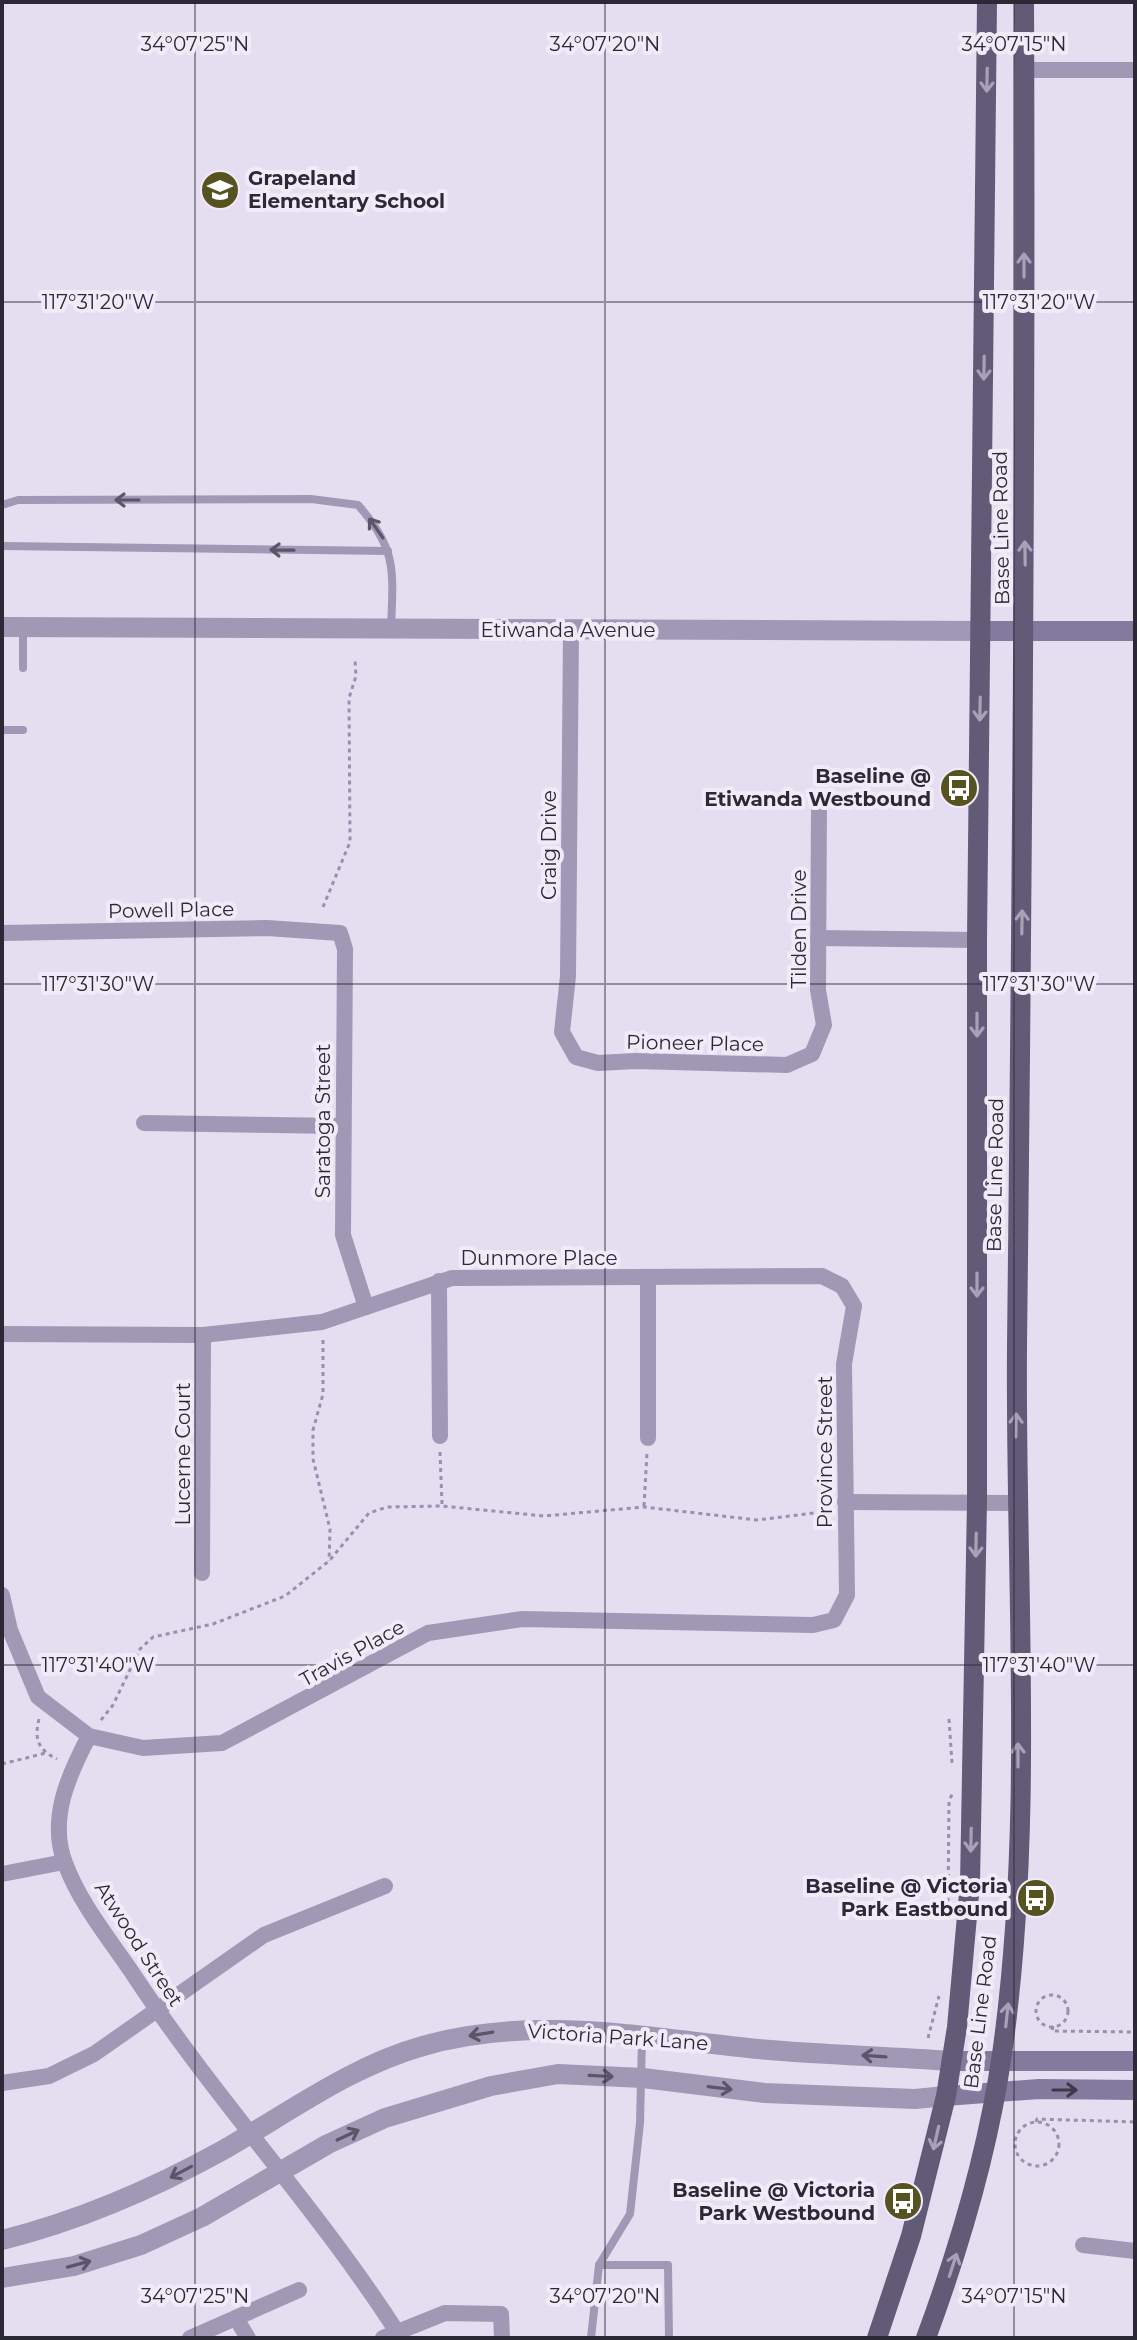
<svg xmlns="http://www.w3.org/2000/svg" width="1137" height="2340" viewBox="0 0 1137 2340" font-family="Montserrat,sans-serif">
  <rect width="100%" height="100%" fill="#e5def1"/>
  <g fill="none" stroke-linecap="round" stroke-linejoin="round">
    <g stroke="#9990b0" stroke-width="3" stroke-dasharray="4 4" stroke-linecap="butt">
      <polyline points="323,907 350,842 349,698 356,676 355,660"/>
      <polyline points="323,1340 323,1394 313,1430 313,1459 330,1529 329,1561"/>
      <polyline points="440,1452 442,1504"/>
      <polyline points="644,1506 647,1453"/>
      <path d="M39 1719C34 1739 38 1750 57 1759"/>
      <polyline points="949,1719 952,1763"/>
      <polyline points="101,1720 113,1705 140,1649 153,1637 213,1624 285,1596 329,1561 369,1513 387,1507 442,1506 544,1516 644,1507 757,1520 829,1511"/>
      <polyline points="2,1764 46,1753"/>
      <polyline points="948,1902 949,1802 952,1794"/>
      <circle cx="1052" cy="2011" r="16"/>
      <polyline points="1053,2026 1052,2031 1135,2032"/>
      <polyline points="928,2038 939,1996"/>
      <circle cx="1037" cy="2144" r="22"/>
      <polyline points="1036,2122 1037,2119 1135,2122"/>
    </g>
    <g stroke="#a198b5" stroke-width="8">
      <path d="M2 505 18 500 311 499 358 505C398 550 393 572 391 629"/>
      <polyline points="2,546 388,551"/>
      <polyline points="23,628 23,668"/>
      <polyline points="2,730 23,730"/>
      <polyline points="599,2265 668,2265 669,2338"/>
      <polyline points="591,2338 599,2265 630,2214 640,2123 642,2038"/>
    </g>
    <g stroke="#a198b5" stroke-width="16">
      <polyline points="1024,70 1135,70"/>
      <polyline points="571,630 568,976 562,1032 576,1057 598,1063 635,1061 787,1065 812,1054 824,1025 818,990 819,801"/>
      <polyline points="2,933 267,928 340,933 345,949 343,1235 366,1307"/>
      <polyline points="818,938 977,940"/>
      <polyline points="144,1123 343,1126"/>
      <polyline points="648,1278 648,1438"/>
      <polyline points="439,1281 440,1436"/>
      <polyline points="2,1334 203,1335 322,1322 452,1278 822,1276 842,1286 854,1306 844,1364 847,1595 834,1620 813,1625 522,1619 428,1633 222,1743 143,1748 89,1736 38,1697 10,1630 2,1595"/>
      <polyline points="845,1502 1015,1503"/>
      <polyline points="202,1573 203,1335"/>
      <path d="M89 1736C69 1774 48 1819 65 1863 80 1904 111 1941 135 1977 217 2101 319 2210 399 2335"/>
      <polyline points="2,1874 64,1862"/>
      <polyline points="2,2083 49,2076 94,2054 264,1935 385,1886"/>
      <polyline points="1083,2245 1135,2251"/>
      <polyline points="236,2318 248,2338"/>
      <polyline points="190,2338 299,2290"/>
      <polyline points="383,2338 445,2313 501,2314 502,2338"/>
    </g>
    <g stroke="#a198b5" stroke-width="20">
      <polyline points="2,627 982,631"/>
      <path d="M2 2240C82 2220 153 2189 225 2149 288 2113 351 2066 423 2046 533 2014 647 2038 758 2049 823 2055 887 2056 951 2061"/>
      <polyline points="2,2278 74,2266 141,2245 202,2217 328,2144 385,2118 491,2086 558,2074 643,2078 765,2093 915,2099 946,2096"/>
    </g>
    <g stroke="#837b9d" stroke-width="20">
      <polyline points="982,631 1135,631"/>
      <polyline points="951,2061 1135,2061"/>
      <polyline points="946,2096 1039,2089 1135,2090"/>
    </g>
    <g stroke="#615b78" stroke-width="20">
      <polyline points="877,2338 911,2236 946,2096 957,2027 970,1883 977,1501 977,940 987,2"/>
      <path d="M926 2338C960 2246 988 2151 1002 2054 1035 1821 1015 1581 1017 1347 1022 898 1026 450 1024 2"/>
    </g>
  </g>
  <defs><path id="oneway-shaft" d="M-6 0H5M1.5-3L5.5 0L1.5 3" fill="none" stroke-width="1.6" stroke-linecap="round" stroke-linejoin="round" transform="scale(2)"/></defs>
  <g stroke="#a8a2b8">
    <use href="#oneway-shaft" transform="translate(987 80) rotate(91)"/>
    <use href="#oneway-shaft" transform="translate(1024 265) rotate(-90)"/>
    <use href="#oneway-shaft" transform="translate(984 368) rotate(91)"/>
    <use href="#oneway-shaft" transform="translate(1025 553) rotate(-91)"/>
    <use href="#oneway-shaft" transform="translate(980 709) rotate(91)"/>
    <use href="#oneway-shaft" transform="translate(1022 922) rotate(-89)"/>
    <use href="#oneway-shaft" transform="translate(977 1025) rotate(90)"/>
    <use href="#oneway-shaft" transform="translate(977 1285) rotate(90)"/>
    <use href="#oneway-shaft" transform="translate(1016 1425) rotate(-89)"/>
    <use href="#oneway-shaft" transform="translate(976 1545) rotate(91)"/>
    <use href="#oneway-shaft" transform="translate(1018 1755) rotate(-90)"/>
    <use href="#oneway-shaft" transform="translate(971 1840) rotate(91)"/>
    <use href="#oneway-shaft" transform="translate(1007 2015) rotate(-84)"/>
    <use href="#oneway-shaft" transform="translate(936 2138) rotate(103)"/>
    <use href="#oneway-shaft" transform="translate(953 2265) rotate(-72)"/>
  </g>
  <g stroke="#5b5569">
    <use href="#oneway-shaft" transform="translate(127 500) rotate(180)"/>
    <use href="#oneway-shaft" transform="translate(376 528) rotate(-125)"/>
    <use href="#oneway-shaft" transform="translate(282 550) rotate(-179)"/>
    <use href="#oneway-shaft" transform="translate(481 2034) rotate(171)"/>
    <use href="#oneway-shaft" transform="translate(874 2056) rotate(-176)"/>
    <use href="#oneway-shaft" transform="translate(601 2076) rotate(3)"/>
    <use href="#oneway-shaft" transform="translate(720 2088) rotate(7)"/>
    <use href="#oneway-shaft" transform="translate(348 2135) rotate(-25)"/>
    <use href="#oneway-shaft" transform="translate(181 2172) rotate(152)"/>
    <use href="#oneway-shaft" transform="translate(79 2264) rotate(-15)"/>
  </g>
  <use stroke="#3d394b" href="#oneway-shaft" transform="translate(1065 2090)"/>
  <path fill="none" stroke="#2c2937" stroke-width="2" stroke-opacity="0.45" d="M195 2V2338M605 2V2338M1014 2V2338M2 302H1135M2 984H1135M2 1665H1135"/>
  <defs>
    <symbol id="school-disc" viewBox="-11 -11 22 22"><circle r="9.5" fill="#575320" stroke="#f0eaf9"/><path d="M0-5L7-2L0 1L-7-2ZM-4 1L0 2.5L4 1V4Q0 6-4 4Z" fill="#fff"/></symbol>
    <symbol id="bus-disc" viewBox="-11 -11 22 22"><circle r="9.5" fill="#575320" stroke="#f0eaf9"/><path d="M-5-6H5V4H4V6H2V4H-2V6H-4V4H-5ZM-3.5-4V0h7V-4ZM-3.5 1.2v1.5H-2V1.2ZM2 1.2v1.5H3.5V1.2Z" fill="#fff"/></symbol>
  </defs>
  <g fill-rule="evenodd">
    <use href="#school-disc" x="198" y="168" width="44" height="44"/>
    <use href="#bus-disc" x="937" y="766" width="44" height="44"/>
    <use href="#bus-disc" x="1014" y="1876" width="44" height="44"/>
    <use href="#bus-disc" x="881" y="2179" width="44" height="44"/>
  </g>
  <g text-anchor="middle" stroke-width="8" stroke-linejoin="round" paint-order="stroke">
    <g font-size="20" font-weight="bold" fill="#2c2937" stroke="#f0eaf9" text-anchor="end">
      <text x="248" y="185" text-anchor="start">Grapeland<tspan x="248" dy="23">Elementary School</tspan></text>
      <text x="931" y="783">Baseline @<tspan x="931" dy="23">Etiwanda Westbound</tspan></text>
      <text x="1008" y="1893">Baseline @ Victoria<tspan x="1008" dy="23">Park Eastbound</tspan></text>
      <text x="875" y="2197">Baseline @ Victoria<tspan x="875" dy="23">Park Westbound</tspan></text>
    </g>
    <g font-size="20" fill="#2c2937" stroke="#f0eaf9">
      <text transform="translate(1001 528) rotate(-91)" y="7">Base Line Road</text>
      <text x="568" y="637">Etiwanda Avenue</text>
      <text transform="translate(549 845) rotate(-90)" y="7">Craig Drive</text>
      <text transform="translate(171 910) rotate(-1)" y="7">Powell Place</text>
      <text transform="translate(799 929) rotate(-90)" y="7">Tilden Drive</text>
      <text transform="translate(695 1043) rotate(1)" y="7">Pioneer Place</text>
      <text transform="translate(323 1121) rotate(-90)" y="7">Saratoga Street</text>
      <text transform="translate(995 1175) rotate(-89)" y="7">Base Line Road</text>
      <text x="539" y="1265">Dunmore Place</text>
      <text transform="translate(825 1452) rotate(-90)" y="7">Province Street</text>
      <text transform="translate(183 1454) rotate(-90)" y="7">Lucerne Court</text>
      <text transform="translate(352 1653) rotate(-29)" y="7">Travis Place</text>
      <text transform="translate(139 1944) rotate(57)" y="7">Atwood Street</text>
      <text transform="translate(980 2012) rotate(-83)" y="7">Base Line Road</text>
      <text transform="translate(618 2037) rotate(4)" y="7">Victoria Park Lane</text>
    </g>
  </g>
  <g font-size="20" text-anchor="middle" fill="#2c2937" stroke="#f0eaf9" stroke-width="8" stroke-linejoin="round" paint-order="stroke">
    <text x="195" y="51">34°07'25"N</text>
    <text x="605" y="51">34°07'20"N</text>
    <text x="1014" y="51">34°07'15"N</text>
    <text x="1039" y="309">117°31'20"W</text>
    <text x="98" y="309">117°31'20"W</text>
    <text x="1039" y="991">117°31'30"W</text>
    <text x="98" y="991">117°31'30"W</text>
    <text x="98" y="1672">117°31'40"W</text>
    <text x="1039" y="1672">117°31'40"W</text>
    <text x="195" y="2303">34°07'25"N</text>
    <text x="605" y="2303">34°07'20"N</text>
    <text x="1014" y="2303">34°07'15"N</text>
  </g>
  <rect width="1137" height="2340" fill="none" stroke="#2c2937" stroke-width="8"/>
</svg>
